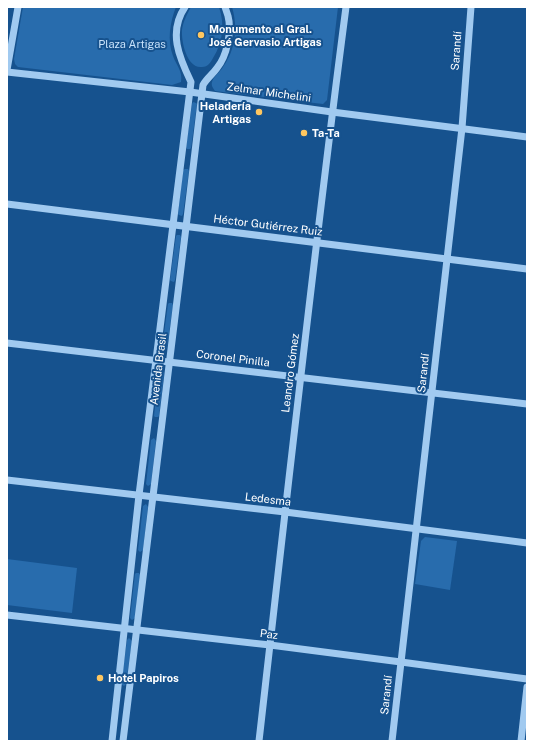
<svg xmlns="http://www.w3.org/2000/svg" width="534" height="748" viewBox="0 0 534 748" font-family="'Public Sans',sans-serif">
  <rect width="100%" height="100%" fill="#16528e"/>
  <g fill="#286cad">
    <path d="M23 7H176C170 22 167 40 173 56 176 65 183 71 181 82L172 85 18 67 15 64 14 59Z"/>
    <path d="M191 7H219C225 25 223 42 213 58 211 62 208 67 202 67 187 69 181 41 182 30 183 22 187 14 191 7Z"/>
    <path d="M232 7H338L327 100 323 104 215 91C213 88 211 86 212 82 213 77 220 72 223 67 236 49 238 27 232 7Z"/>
    <polygon points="193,102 196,103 197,104 191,148 190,149 187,149 186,147 192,104"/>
    <polygon points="185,169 188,169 189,171 183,214 182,216 179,215 178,214 183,170"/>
    <polygon points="177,235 180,235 181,237 175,280 174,282 171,281 170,280 176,236"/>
    <polygon points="169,303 172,303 173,305 167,348 166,349 163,349 162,348 168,304"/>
    <polygon points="160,371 163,371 164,373 159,416 158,417 155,417 154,416 159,372"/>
    <polygon points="154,438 156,441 151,484 148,486 146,484 151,440"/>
    <polygon points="146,504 148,507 143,550 140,552 138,550 143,506"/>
    <polygon points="425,537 457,541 450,590 415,584 421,541"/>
    <polygon points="7,559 77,568 72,613 7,605"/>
    <polygon points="136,573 139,573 140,575 135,618 132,620 130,618 135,574"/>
    <polygon points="129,638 132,641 126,684 124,686 121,684 127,640"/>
  </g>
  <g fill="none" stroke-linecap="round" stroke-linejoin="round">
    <g stroke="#a1caf0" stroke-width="7">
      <polyline points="7,70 18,7"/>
      <polyline points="7,72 190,92 332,112 527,137"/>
      <polyline points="7,204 527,269"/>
      <polyline points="7,343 527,404"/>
      <polyline points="7,480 285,512 527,543"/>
      <polyline points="7,615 270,645 401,662 527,679"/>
      <path d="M112 741 139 495 191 82C179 57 168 32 185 7"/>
      <path d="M123 741 186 227 203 85C207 78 213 74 217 68 227 56 232 31 228 16 227 13 226 10 225 7"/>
      <path d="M259 741C287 496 314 251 346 7"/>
      <polyline points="392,741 462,128 471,7"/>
      <polyline points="521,741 527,687"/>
    </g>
  </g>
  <g fill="#ffc760" stroke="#16528e" stroke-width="1.5">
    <circle cx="201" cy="35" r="4"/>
    <circle cx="259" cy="112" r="4"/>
    <circle cx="304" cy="133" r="4"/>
    <circle cx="100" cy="678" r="4"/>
  </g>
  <g text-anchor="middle" stroke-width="4" stroke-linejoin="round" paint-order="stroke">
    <g font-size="11" font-weight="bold" fill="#fff" stroke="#16528e" text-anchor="start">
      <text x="209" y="33">Monumento al Gral.<tspan x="209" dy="13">José Gervasio Artigas</tspan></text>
      <text x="251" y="110" text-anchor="end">Heladería<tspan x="251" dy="13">Artigas</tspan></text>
      <text x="312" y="137">Ta-Ta</text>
      <text x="108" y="682">Hotel Papiros</text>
    </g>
    <g font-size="11" fill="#c8e2fb" stroke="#16528e">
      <text x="132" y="48">Plaza Artigas</text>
    </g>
    <g font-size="11" fill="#fff" stroke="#16528e">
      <text transform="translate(456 51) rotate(-86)" y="4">Sarandí</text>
      <text transform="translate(269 92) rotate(8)" y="4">Zelmar Michelini</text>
      <text transform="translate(268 225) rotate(7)" y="4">Héctor Gutiérrez Ruiz</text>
      <text transform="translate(233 358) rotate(7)" y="4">Coronel Pinilla</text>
      <text transform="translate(158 369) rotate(-83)" y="4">Avenida Brasil</text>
      <text transform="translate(290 373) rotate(-83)" y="4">Leandro Gómez</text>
      <text transform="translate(423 373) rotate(-84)" y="4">Sarandí</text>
      <text transform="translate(268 499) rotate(7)" y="4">Ledesma</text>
      <text transform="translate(269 634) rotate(7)" y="4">Paz</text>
      <text transform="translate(386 695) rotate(-84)" y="4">Sarandí</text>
    </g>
  </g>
  <rect width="534" height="748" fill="none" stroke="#ffffff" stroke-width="16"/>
</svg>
